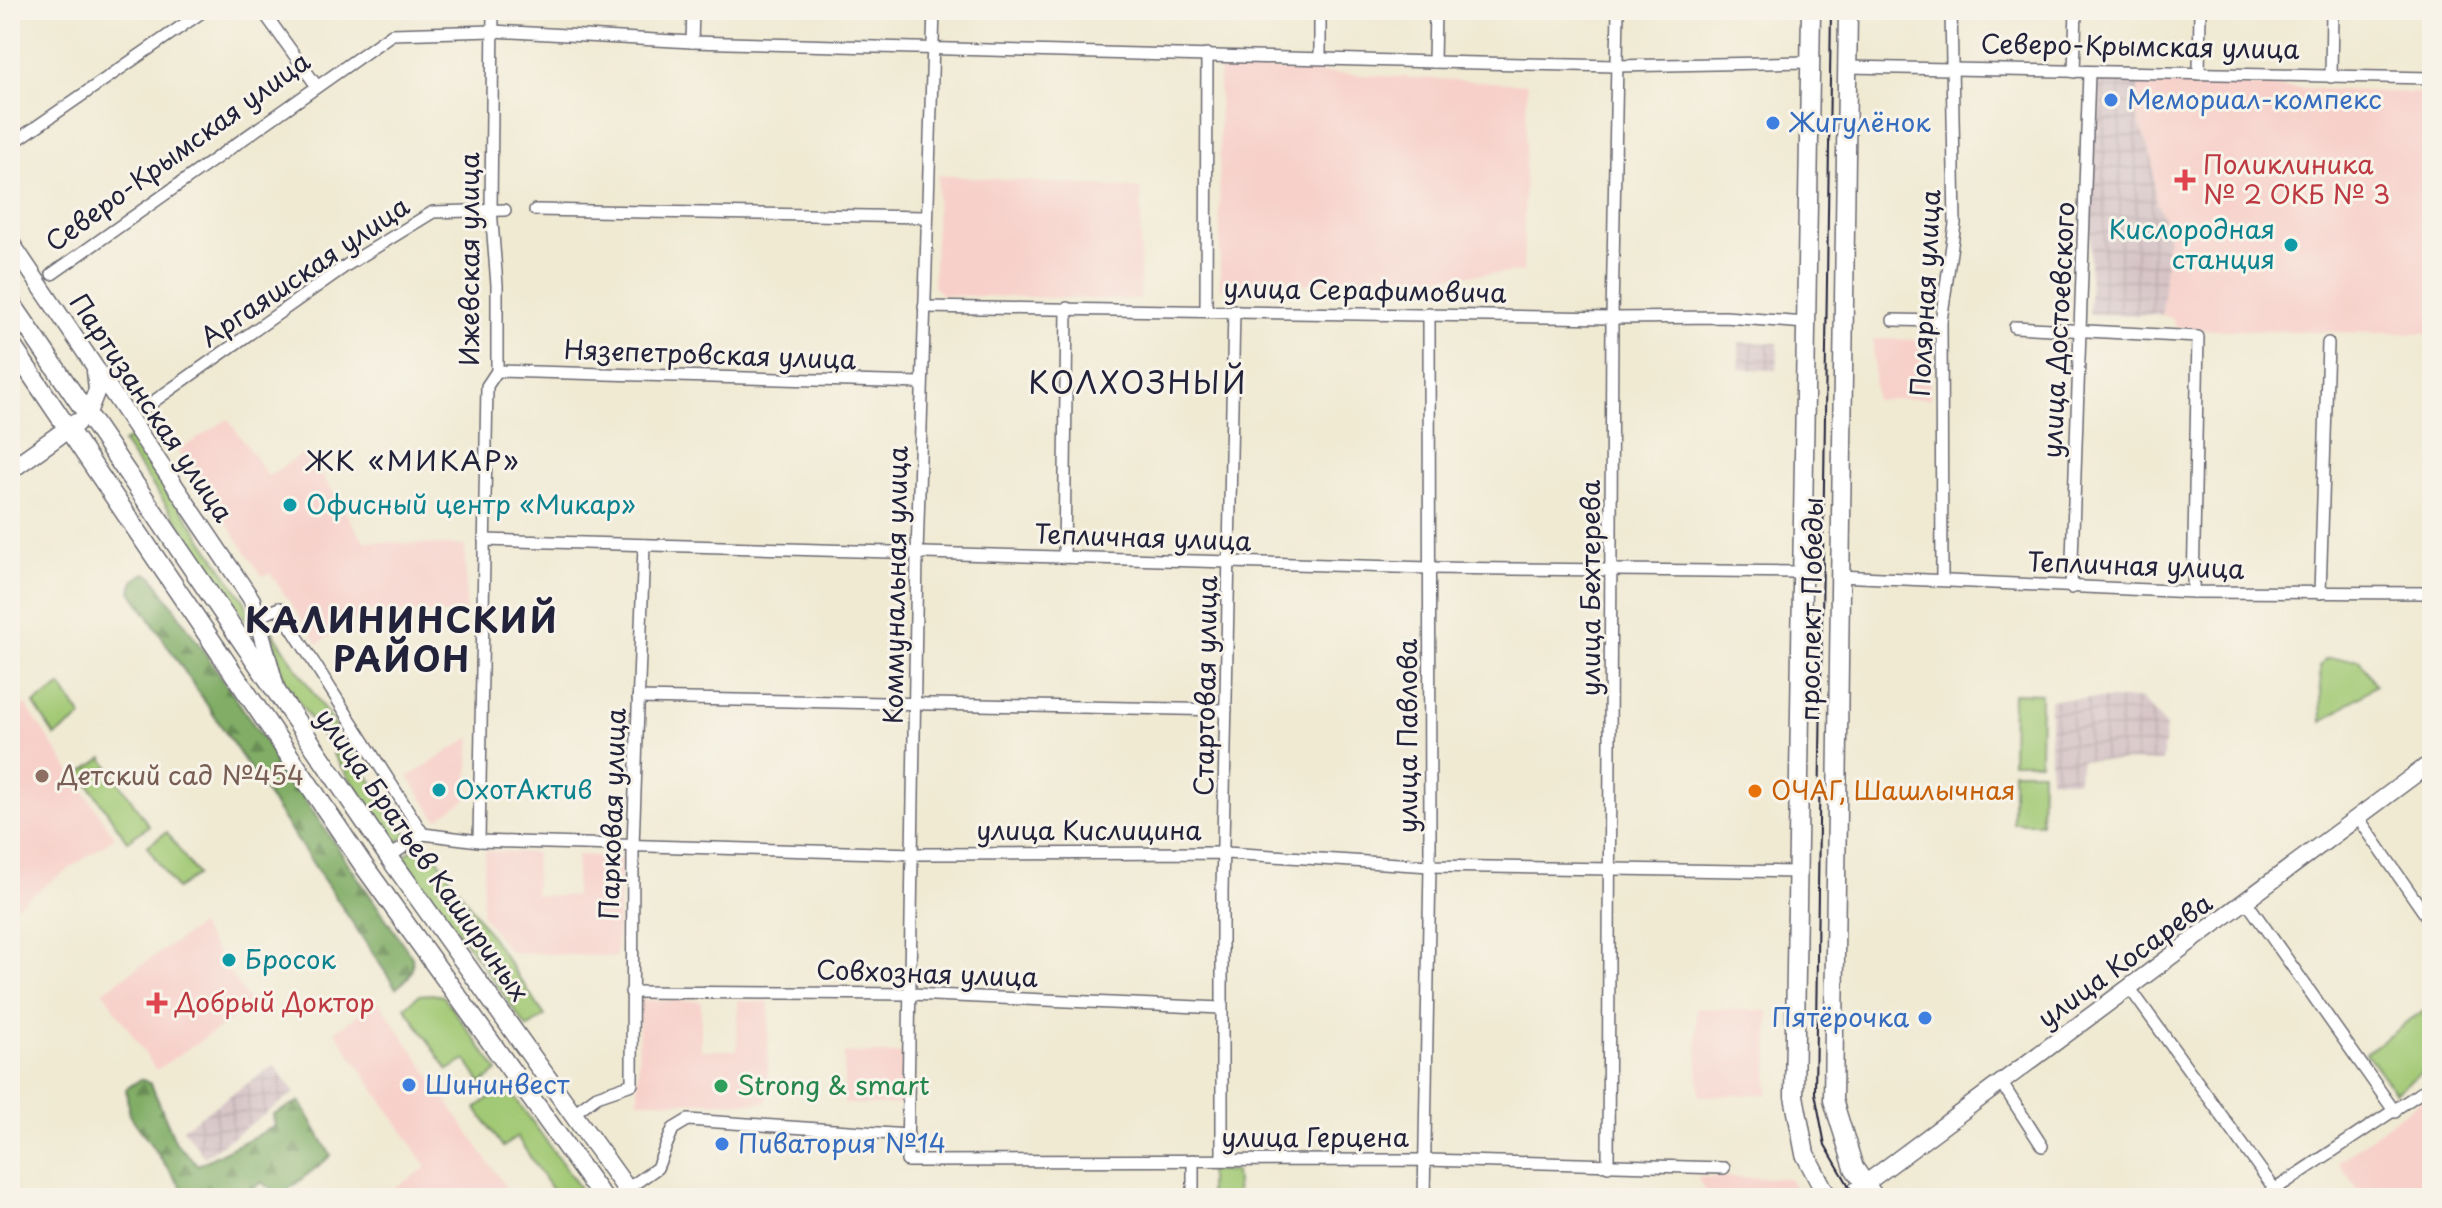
<svg xmlns="http://www.w3.org/2000/svg" width="2442" height="1208" viewBox="0 0 2442 1208" font-family="'Playpen Sans',sans-serif">
  <defs>
    <pattern id="industrial-grid" width="8" height="8" patternUnits="userSpaceOnUse" patternTransform="scale(2)"><rect width="8" height="8" fill="#d2bec2"/><path d="M0 4h8M4 0v8" fill="none" stroke="#b4a3a8"/></pattern>
    <pattern id="forest-firs" width="22" height="20" patternUnits="userSpaceOnUse" patternTransform="scale(2)"><rect width="22" height="20" fill="#81ad66"/><path d="M5 1l3.5 6h-7zM16 11l3.5 6h-7z" fill="#698c55"/></pattern>
  </defs>
  <rect width="100%" height="100%" fill="#f7f3e8"/>
  <filter id="ink" filterUnits="userSpaceOnUse"><feTurbulence type="fractalNoise" baseFrequency=".0125" numOctaves="2"/><feDisplacementMap in="SourceGraphic" scale="16" xChannelSelector="R" yChannelSelector="G"/><feConvolveMatrix kernelMatrix="1 2 1 2 8 2 1 2 1" color-interpolation-filters="sRGB"/></filter>
  <filter id="wash" filterUnits="userSpaceOnUse"><feTurbulence type="fractalNoise" baseFrequency=".006" numOctaves="4" result="noise"/><feDisplacementMap in="SourceGraphic" scale="32" xChannelSelector="R" yChannelSelector="G"/><feGaussianBlur stdDeviation="1.8" result="paint"/><feColorMatrix in="noise" values="0 0 0 0 0 0 0 0 0 0 0 0 0 0 0 0 0 1.4 0 .05"/><feComposite in="paint" operator="in"/></filter>
  <g filter="url(#wash)">
    <rect width="100%" height="100%" fill="#f0ead3"/>
    <g fill="#f7d0ca">
      <polygon points="1219,67 1527,84 1523,272 1220,289"/>
      <polygon points="2139,81 2432,94 2432,334 2177,329 2172,318 2162,315 2168,228 2155,199 2153,161 2136,115"/>
      <polygon points="938,175 1141,189 1140,300 942,295 933,286"/>
      <polygon points="1873,339 1927,340 1930,398 1875,400"/>
      <polygon points="228,419 268,476 307,451 364,541 465,546 466,614 367,612 318,644 270,573 262,576 178,451"/>
      <polygon points="25,704 115,837 10,910 10,714"/>
      <polygon points="471,737 467,799 437,819 408,777"/>
      <polygon points="485,851 536,853 535,895 575,896 577,855 622,857 616,957 509,952 482,914"/>
      <polygon points="199,926 252,1006 156,1070 103,991"/>
      <polygon points="639,1000 701,1001 701,1050 737,1050 738,1001 769,1002 767,1103 638,1101"/>
      <polygon points="379,1001 513,1198 389,1198 386,1194 427,1167 335,1031"/>
      <polygon points="1696,1008 1769,1011 1768,1094 1699,1096"/>
      <polygon points="844,1053 902,1054 901,1105 844,1104"/>
      <polygon points="2432,1092 2432,1198 2365,1198 2338,1162"/>
      <polygon points="1697,1177 1789,1178 1801,1198 1709,1198"/>
    </g>
    <g fill="url(#industrial-grid)">
      <polygon points="2093,79 2139,81 2136,115 2153,161 2155,199 2168,228 2162,315 2089,314"/>
      <polygon points="1739,342 1778,343 1777,370 1739,369"/>
      <polygon points="2050,699 2141,699 2166,726 2162,762 2081,760 2077,781 2050,779"/>
      <polygon points="274,1065 295,1093 204,1157 183,1128"/>
    </g>
    <g fill="#a2c974" stroke="#627658" stroke-width="2">
      <polygon points="132,436 245,602 250,619 247,621 123,443"/>
      <polygon points="271,629 337,729 322,736 284,680"/>
      <polygon points="2326,659 2359,659 2376,685 2322,722 2320,666"/>
      <polygon points="61,686 82,717 55,736 34,704"/>
      <polygon points="2013,693 2041,694 2040,762 2012,762"/>
      <polygon points="344,741 408,835 395,844 333,754"/>
      <polygon points="103,758 149,826 127,841 81,773"/>
      <polygon points="2013,771 2042,771 2041,823 2013,823"/>
      <polygon points="167,832 197,875 176,889 147,846"/>
      <polygon points="418,846 422,852 436,856 545,1016 527,1028 404,856"/>
      <polygon points="431,994 443,996 498,1071 481,1084 466,1060 448,1070 405,1007 419,995"/>
      <polygon points="2432,1004 2432,1065 2395,1092 2366,1053"/>
      <polygon points="506,1085 579,1187 581,1198 557,1198 517,1137 503,1147 476,1108"/>
      <polygon points="1209,1170 1235,1171 1237,1198 1209,1198"/>
    </g>
    <g fill="url(#forest-firs)" stroke="#526850" stroke-width="2">
      <path d="M146 573 153 577 412 957C414 973 409 979 396 988L131 591 134 580Z"/>
      <polygon points="141,1079 151,1084 176,1143 198,1165 275,1126 273,1115 300,1101 331,1156 280,1196 261,1182 243,1198 189,1198 129,1114 126,1089"/>
    </g>
  </g>
  <g filter="url(#ink)">
    <g fill="none" stroke-linecap="round" stroke-linejoin="round">
      <defs>
        <g id="street">
          <polyline points="262,10 316,85"/>
          <polyline points="934,10 917,554 907,1161 1427,1160 1724,1168"/>
          <polyline points="692,42 693,10"/>
          <polyline points="1320,58 1320,10"/>
          <polyline points="1434,62 1435,10"/>
          <polyline points="1847,67 2432,78"/>
          <polyline points="2074,72 2076,10"/>
          <polyline points="2199,74 2200,10"/>
          <polyline points="2331,77 2332,10"/>
          <polyline points="10,145 205,10"/>
          <polyline points="535,210 925,217"/>
          <polyline points="52,274 392,34 493,31 692,42 1434,62 1616,66 1810,62"/>
          <polyline points="924,307 1612,318 1725,317 1806,323"/>
          <polyline points="1206,310 1207,54"/>
          <polyline points="1893,320 1941,321"/>
          <polyline points="2015,327 2198,337 2193,592"/>
          <polyline points="497,371 921,383"/>
          <polyline points="143,409 347,265 433,212 505,210"/>
          <polyline points="484,540 1429,568 1801,572"/>
          <polyline points="1064,557 1067,308"/>
          <polyline points="1838,576 2193,592 2432,593"/>
          <polyline points="1942,578 1941,321 1955,224 1951,10"/>
          <polyline points="2071,588 2089,73"/>
          <polyline points="2320,593 2328,343"/>
          <polyline points="260,616 279,608 423,834"/>
          <polyline points="638,698 1226,710"/>
          <polyline points="2357,816 2432,924"/>
          <polyline points="479,841 487,386 497,371 497,285 491,209 493,10"/>
          <polyline points="389,857 423,834 479,841 914,854 1226,853 1430,866 1797,872"/>
          <polyline points="2246,901 2395,1112"/>
          <polyline points="2129,987 2281,1198"/>
          <polyline points="631,992 911,994 1221,1008"/>
          <polyline points="2001,1082 2042,1146"/>
          <polyline points="574,1113 597,1096 632,1084 633,846 644,545"/>
          <polyline points="1222,1159 1222,892 1234,310"/>
          <polyline points="1193,1160 1193,1198"/>
          <polyline points="1608,1166 1612,318 1618,10"/>
          <polyline points="627,1189 657,1168 673,1129 688,1120 908,1135"/>
          <polyline points="1424,1198 1430,866 1429,313"/>
          <polyline points="2262,1198 2432,1085"/>
        </g>
        <g id="secondary">
          <polyline points="10,241 252,600 277,691"/>
          <polyline points="87,415 97,390 95,371"/>
          <polyline points="1846,1198 2432,762"/>
        </g>
        <g id="primary">
          <polyline points="1811,10 1794,1096 1805,1154 1828,1198"/>
          <polyline points="1848,10 1833,1100 1854,1168 1875,1198"/>
          <polyline points="10,301 389,857 633,1198"/>
          <polyline points="10,343 364,866 603,1198"/>
          <polyline points="10,470 76,423"/>
        </g>
      </defs>
      <use href="#street" stroke="#6a6870" stroke-width="14"/>
      <use href="#secondary" stroke="#6a6870" stroke-width="19"/>
      <use href="#primary" stroke="#6a6870" stroke-width="21"/>
      <use href="#street" stroke="#fff" stroke-width="11"/>
      <use href="#secondary" stroke="#fff" stroke-width="16"/>
      <use href="#primary" stroke="#fff" stroke-width="18"/>
      <polyline stroke="#22223b" stroke-width="2" points="1831,10 1815,1093 1825,1145 1856,1198"/>
    </g>
  </g>
  <g fill="#3f7fe0" stroke="#f7f3e8" stroke-width="3">
    <circle cx="2111" cy="100" r="8"/>
    <circle cx="1773" cy="123" r="8"/>
    <circle cx="1925" cy="1018" r="8"/>
    <circle cx="409" cy="1085" r="8"/>
    <circle cx="722" cy="1144" r="8"/>
  </g>
  <g fill="#e0444e" stroke="#f7f3e8" stroke-width="3">
    <path d="M2181 168h8v8h8v8h-8v8h-8v-8h-8v-8h8z"/>
    <path d="M153 991h8v8h8v8h-8v8h-8v-8h-8v-8h8z"/>
  </g>
  <g fill="#0f9aa8" stroke="#f7f3e8" stroke-width="3">
    <circle cx="2291" cy="245" r="8"/>
    <circle cx="290" cy="505" r="8"/>
    <circle cx="439" cy="790" r="8"/>
    <circle cx="229" cy="960" r="8"/>
  </g>
  <circle fill="#8d6e63" stroke="#f7f3e8" stroke-width="3" cx="42" cy="776" r="8"/>
  <circle fill="#e8710a" stroke="#f7f3e8" stroke-width="3" cx="1755" cy="791" r="8"/>
  <circle fill="#2e9e5b" stroke="#f7f3e8" stroke-width="3" cx="721" cy="1086" r="8"/>
  <g text-anchor="middle" stroke-width="6" stroke-linejoin="round" paint-order="stroke">
    <g font-size="26" fill="#22223b" stroke="#f7f3e8">
      <text transform="translate(2140 47) rotate(1)" y="9">Северо-Крымская улица</text>
      <text transform="translate(178 152) rotate(-36)" y="9">Северо-Крымская улица</text>
      <text transform="translate(470 259) rotate(-90)" y="9">Ижевская улица</text>
      <text transform="translate(305 272) rotate(-34)" y="9">Аргаяшская улица</text>
      <text transform="translate(1365 291) rotate(1)" y="9">улица Серафимовича</text>
      <text transform="translate(1926 293) rotate(-87)" y="9">Полярная улица</text>
      <text transform="translate(2059 330) rotate(-87)" y="9">улица Достоевского</text>
      <text transform="translate(710 355) rotate(2)" y="9">Нязепетровская улица</text>
      <text transform="translate(151 408) rotate(56)" y="9">Партизанская улица</text>
      <text transform="translate(1143 538) rotate(2)" y="9">Тепличная улица</text>
      <text transform="translate(2136 566) rotate(2)" y="9">Тепличная улица</text>
      <text transform="translate(896 585) rotate(-89)" y="9">Коммунальная улица</text>
      <text transform="translate(1591 588) rotate(-90)" y="9">улица Бехтерева</text>
      <text transform="translate(1812 609) rotate(-89)" y="9">проспект Победы</text>
      <text transform="translate(1206 686) rotate(-89)" y="9">Стартовая улица</text>
      <text transform="translate(1408 736) rotate(-90)" y="9">улица Павлова</text>
      <text transform="translate(613 814) rotate(-88)" y="9">Парковая улица</text>
      <text x="1089" y="840">улица Кислицина</text>
      <text transform="translate(422 855) rotate(55)" y="9">улица Братьев Кашириных</text>
      <text transform="translate(2125 961) rotate(-36)" y="9">улица Косарева</text>
      <text transform="translate(927 974) rotate(2)" y="9">Совхозная улица</text>
      <text x="1315" y="1147">улица Герцена</text>
    </g>
    <g font-size="26" fill="#366cbe" stroke="#f7f3e8" text-anchor="start">
      <text x="2127" y="109">Мемориал-компекс</text>
      <text x="1789" y="132">Жигулёнок</text>
      <text x="1909" y="1027" text-anchor="end">Пятёрочка</text>
      <text x="425" y="1094">Шининвест</text>
      <text x="738" y="1153">Пиватория №14</text>
    </g>
    <g font-size="26" fill="#be3a42" stroke="#f7f3e8" text-anchor="start">
      <text x="2203" y="174">Поликлиника<tspan x="2203" dy="30">№ 2 ОКБ № 3</tspan></text>
      <text x="175" y="1012">Добрый Доктор</text>
    </g>
    <g font-size="26" fill="#0d838f" stroke="#f7f3e8" text-anchor="start">
      <text x="2275" y="239" text-anchor="end">Кислородная<tspan x="2275" dy="30">станция</tspan></text>
      <text x="306" y="514">Офисный центр «Микар»</text>
      <text x="455" y="799">ОхотАктив</text>
      <text x="245" y="969">Бросок</text>
    </g>
    <g font-size="26" fill="#785e54" stroke="#f7f3e8" text-anchor="start">
      <text x="58" y="785">Детский сад №454</text>
    </g>
    <g font-size="26" fill="#c56008" stroke="#f7f3e8" text-anchor="start">
      <text x="1771" y="800">ОЧАГ, Шашлычная</text>
    </g>
    <g font-size="26" fill="#27864d" stroke="#f7f3e8" text-anchor="start">
      <text x="737" y="1095">Strong &amp; smart</text>
    </g>
    <g font-size="28" letter-spacing="2" fill="#22223b" stroke="#f7f3e8">
      <text x="413" y="471">ЖК «МИКАР»</text>
    </g>
    <g font-size="30" letter-spacing="2" fill="#22223b" stroke="#f7f3e8">
      <text x="1138" y="394">КОЛХОЗНЫЙ</text>
    </g>
    <g font-size="34" font-weight="bold" letter-spacing="2" fill="#22223b" stroke="#f7f3e8">
      <text x="402" y="633">КАЛИНИНСКИЙ<tspan x="402" dy="39">РАЙОН</tspan></text>
    </g>
  </g>
  <rect width="2442" height="1208" fill="none" stroke="#f7f3e8" stroke-width="40"/>
</svg>
